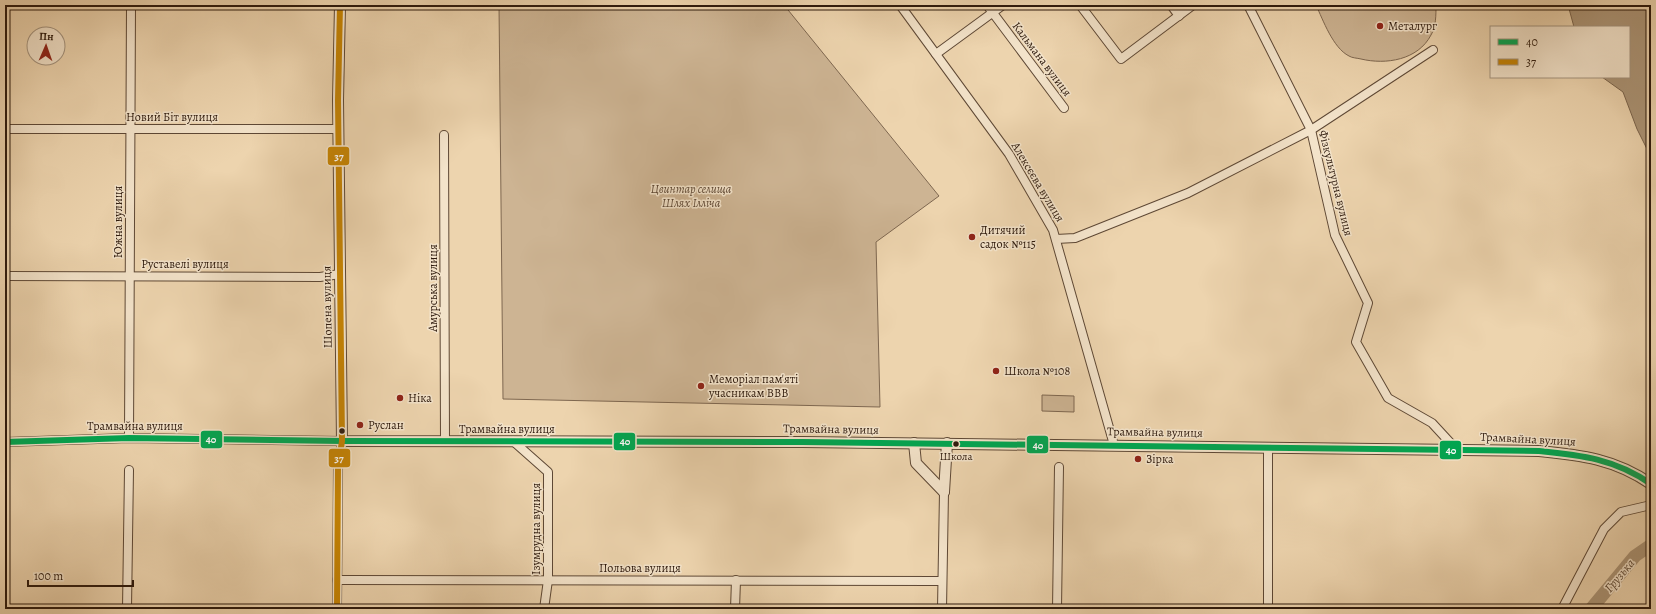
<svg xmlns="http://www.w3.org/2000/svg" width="1656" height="614" viewBox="0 0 1656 614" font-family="Alegreya,serif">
  <rect width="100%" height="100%" fill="#edd4ae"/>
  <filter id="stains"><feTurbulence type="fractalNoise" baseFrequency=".005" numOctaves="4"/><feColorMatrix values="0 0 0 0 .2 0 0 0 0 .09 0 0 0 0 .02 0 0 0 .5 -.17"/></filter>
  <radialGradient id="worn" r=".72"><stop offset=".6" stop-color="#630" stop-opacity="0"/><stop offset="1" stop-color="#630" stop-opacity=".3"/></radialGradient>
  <g fill="#cdb493" stroke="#7e6750">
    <polygon points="499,5 784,5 939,196 876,242 880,407 503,399"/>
    <path d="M1316 5H1436C1436 15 1436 27 1431 35 1418 60 1386 65 1361 59 1357 58 1352 58 1349 56 1333 48 1323 20 1316 5Z"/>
    <polygon points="1042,395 1074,396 1074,412 1042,411"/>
  </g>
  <polygon fill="#ac9577" stroke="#7a644d" points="1568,5 1651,5 1651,157 1637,129 1623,92 1602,77 1629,77 1629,27 1574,27"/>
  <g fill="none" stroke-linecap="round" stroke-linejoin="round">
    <polyline stroke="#ac9577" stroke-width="13" points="1591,609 1635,556 1651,545"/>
    <defs>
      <g id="minor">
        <polyline points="900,5 1009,154 1053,230 1114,445"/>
        <polyline points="987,5 1064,108"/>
        <polyline points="1080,5 1121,59 1193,5"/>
        <polyline points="1171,5 1179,16"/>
        <polyline points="1248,5 1311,130 1335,235 1368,303 1356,342 1388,398 1432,423 1456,449"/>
        <polyline points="936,54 1003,5"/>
        <polyline points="5,129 338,129"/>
        <polyline points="444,135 445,442"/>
        <polyline points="1056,239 1075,238 1188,193 1311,130 1433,50"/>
        <polyline points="5,276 320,277 340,274"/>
        <polyline points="129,438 131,5"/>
        <polyline points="513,441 548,472 548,580 544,609"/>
        <polyline points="5,442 129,438 342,441 338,468 337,609"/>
        <polyline points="337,580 942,581"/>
        <polyline points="127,609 129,470"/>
        <polyline points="735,609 736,580"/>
        <polyline points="942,609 944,492"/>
        <polyline points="1057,609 1059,467"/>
        <polyline points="1268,609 1268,447"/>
        <polyline points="1562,609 1604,529 1621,512 1651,505"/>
      </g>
      <g id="tertiary">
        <path d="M340 5 338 100 342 441 803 442 1539 451C1581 455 1615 459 1651 484"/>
        <polyline points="914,443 916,463 944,492"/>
        <polyline points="944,492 947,443"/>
      </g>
    </defs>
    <use href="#minor" stroke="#5e4835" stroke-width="10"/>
    <use href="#tertiary" stroke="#5e4835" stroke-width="12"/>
    <use href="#minor" stroke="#f3e3ca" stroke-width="8"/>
    <use href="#tertiary" stroke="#f3e3ca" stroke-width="10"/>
    <defs>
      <path id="bus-1" d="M5 442 129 438 342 441 803 442 1539 451C1581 455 1615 459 1651 484"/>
      <polyline id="bus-2" points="337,609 338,468 342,441 338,100 340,5"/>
    </defs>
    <use href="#bus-1" stroke="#f3e3ca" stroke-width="9"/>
    <use href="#bus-2" stroke="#f3e3ca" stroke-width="9"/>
    <use href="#bus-1" stroke="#00a651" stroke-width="6"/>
    <use href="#bus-2" stroke="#c58303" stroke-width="6"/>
  </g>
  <g fill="#8f2418" stroke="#f3e3ca" stroke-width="1.5">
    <circle cx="1380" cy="26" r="4"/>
    <circle cx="972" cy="237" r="4"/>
    <circle cx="996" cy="371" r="4"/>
    <circle cx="701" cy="386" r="4"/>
    <circle cx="400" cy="398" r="4"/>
    <circle cx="360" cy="425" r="4"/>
    <circle cx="1138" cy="459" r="4"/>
  </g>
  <g fill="#2e1a0d" stroke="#f3e3ca" stroke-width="1.5">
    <circle cx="342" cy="431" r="3.5"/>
    <circle cx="956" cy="444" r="3.5"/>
  </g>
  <g text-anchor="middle" stroke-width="3" stroke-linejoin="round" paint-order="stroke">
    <g font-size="11" fill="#2e1a0d" stroke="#f3e3ca">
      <text x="956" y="460">Школа</text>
    </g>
    <g font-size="12" fill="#2e1a0d" stroke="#f3e3ca" text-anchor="start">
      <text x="1388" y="30">Металург</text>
      <text x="980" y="234">Дитячий<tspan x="980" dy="14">садок №115</tspan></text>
      <text x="1004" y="375">Школа №108</text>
      <text x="709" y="383">Меморіал пам'яті<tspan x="709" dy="14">учасникам ВВВ</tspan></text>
      <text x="408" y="402">Ніка</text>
      <text x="368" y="429">Руслан</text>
      <text x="1146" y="463">Зірка</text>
    </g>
    <g font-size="12" fill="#2e1a0d" stroke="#f3e3ca">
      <text transform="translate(1042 59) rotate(53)" y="4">Кальмана вулиця</text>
      <text x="172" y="121">Новий Біт вулиця</text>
      <text transform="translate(1038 182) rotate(59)" y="4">Алексєєва вулиця</text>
      <text transform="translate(1336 183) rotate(76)" y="4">Фiзкультурна вулиця</text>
      <text transform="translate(118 222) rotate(-90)" y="4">Южна вулиця</text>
      <text x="185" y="268">Руставелі вулиця</text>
      <text transform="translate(433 288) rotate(-90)" y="4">Амурська вулиця</text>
      <text transform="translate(327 307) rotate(-91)" y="4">Шопена вулиця</text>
      <text x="135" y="430">Трамвайна вулиця</text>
      <text x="507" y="433">Трамвайна вулиця</text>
      <text transform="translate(831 429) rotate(1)" y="4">Трамвайна вулиця</text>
      <text transform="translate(1155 432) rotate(1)" y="4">Трамвайна вулиця</text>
      <text transform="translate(1528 439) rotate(3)" y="4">Трамвайна вулиця</text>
      <text transform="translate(536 529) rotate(-90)" y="4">Ізумрудна вулиця</text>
      <text x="640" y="572">Польова вулиця</text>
    </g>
    <g font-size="12" font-style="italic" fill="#5e4835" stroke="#f3e3ca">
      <text x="691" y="193">Цвинтар селища<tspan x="691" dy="14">Шлях Ілліча</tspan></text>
    </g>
    <g font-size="13" font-style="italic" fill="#604b37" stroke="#f3e3ca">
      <text transform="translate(1619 575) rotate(-50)" y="5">Грузька</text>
    </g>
  </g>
  <g stroke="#f3e3ca" stroke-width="1.5">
    <rect x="327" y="146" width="23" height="20" rx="4" fill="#c58303"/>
    <rect x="200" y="430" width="23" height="19" rx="4" fill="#00a651"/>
    <rect x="613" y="432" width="23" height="19" rx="4" fill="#00a651"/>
    <rect x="1026" y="435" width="23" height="19" rx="4" fill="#00a651"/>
    <rect x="1439" y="440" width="23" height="20" rx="4" fill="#00a651"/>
    <rect x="328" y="448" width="23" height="20" rx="4" fill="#c58303"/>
  </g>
  <g font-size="11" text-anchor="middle" font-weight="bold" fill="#fff">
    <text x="339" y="160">37</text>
    <text x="211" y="443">40</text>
    <text x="625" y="445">40</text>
    <text x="1038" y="449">40</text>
    <text x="1451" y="454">40</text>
    <text x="339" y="462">37</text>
  </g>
  <rect width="1656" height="614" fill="none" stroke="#edd4ae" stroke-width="20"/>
  <rect x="6" y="6" width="1644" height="602" fill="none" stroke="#2e1a0d" stroke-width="2"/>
  <rect x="10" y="10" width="1636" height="594" fill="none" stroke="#2e1a0d"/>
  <rect x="1490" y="26" width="140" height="52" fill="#f3e3ca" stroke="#a4937e"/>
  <rect x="1498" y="39" width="20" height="6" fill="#00a651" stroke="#a4937e"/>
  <text x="1526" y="46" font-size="12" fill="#2e1a0d">40</text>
  <rect x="1498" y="59" width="20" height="6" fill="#c58303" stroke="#a4937e"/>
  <text x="1526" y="66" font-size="12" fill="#2e1a0d">37</text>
  <g transform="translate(46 46) rotate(2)"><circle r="19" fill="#f3e3ca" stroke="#a4937e"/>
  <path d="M0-3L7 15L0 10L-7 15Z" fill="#8f2418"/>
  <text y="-6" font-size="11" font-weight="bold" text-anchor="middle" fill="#2e1a0d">Пн</text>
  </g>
  <path d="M28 580v6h105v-6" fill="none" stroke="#2e1a0d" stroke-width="2"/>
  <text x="34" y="580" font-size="12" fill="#2e1a0d" stroke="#f3e3ca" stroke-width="3" paint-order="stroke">100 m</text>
  <rect width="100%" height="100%" filter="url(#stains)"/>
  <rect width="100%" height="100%" fill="url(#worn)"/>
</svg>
